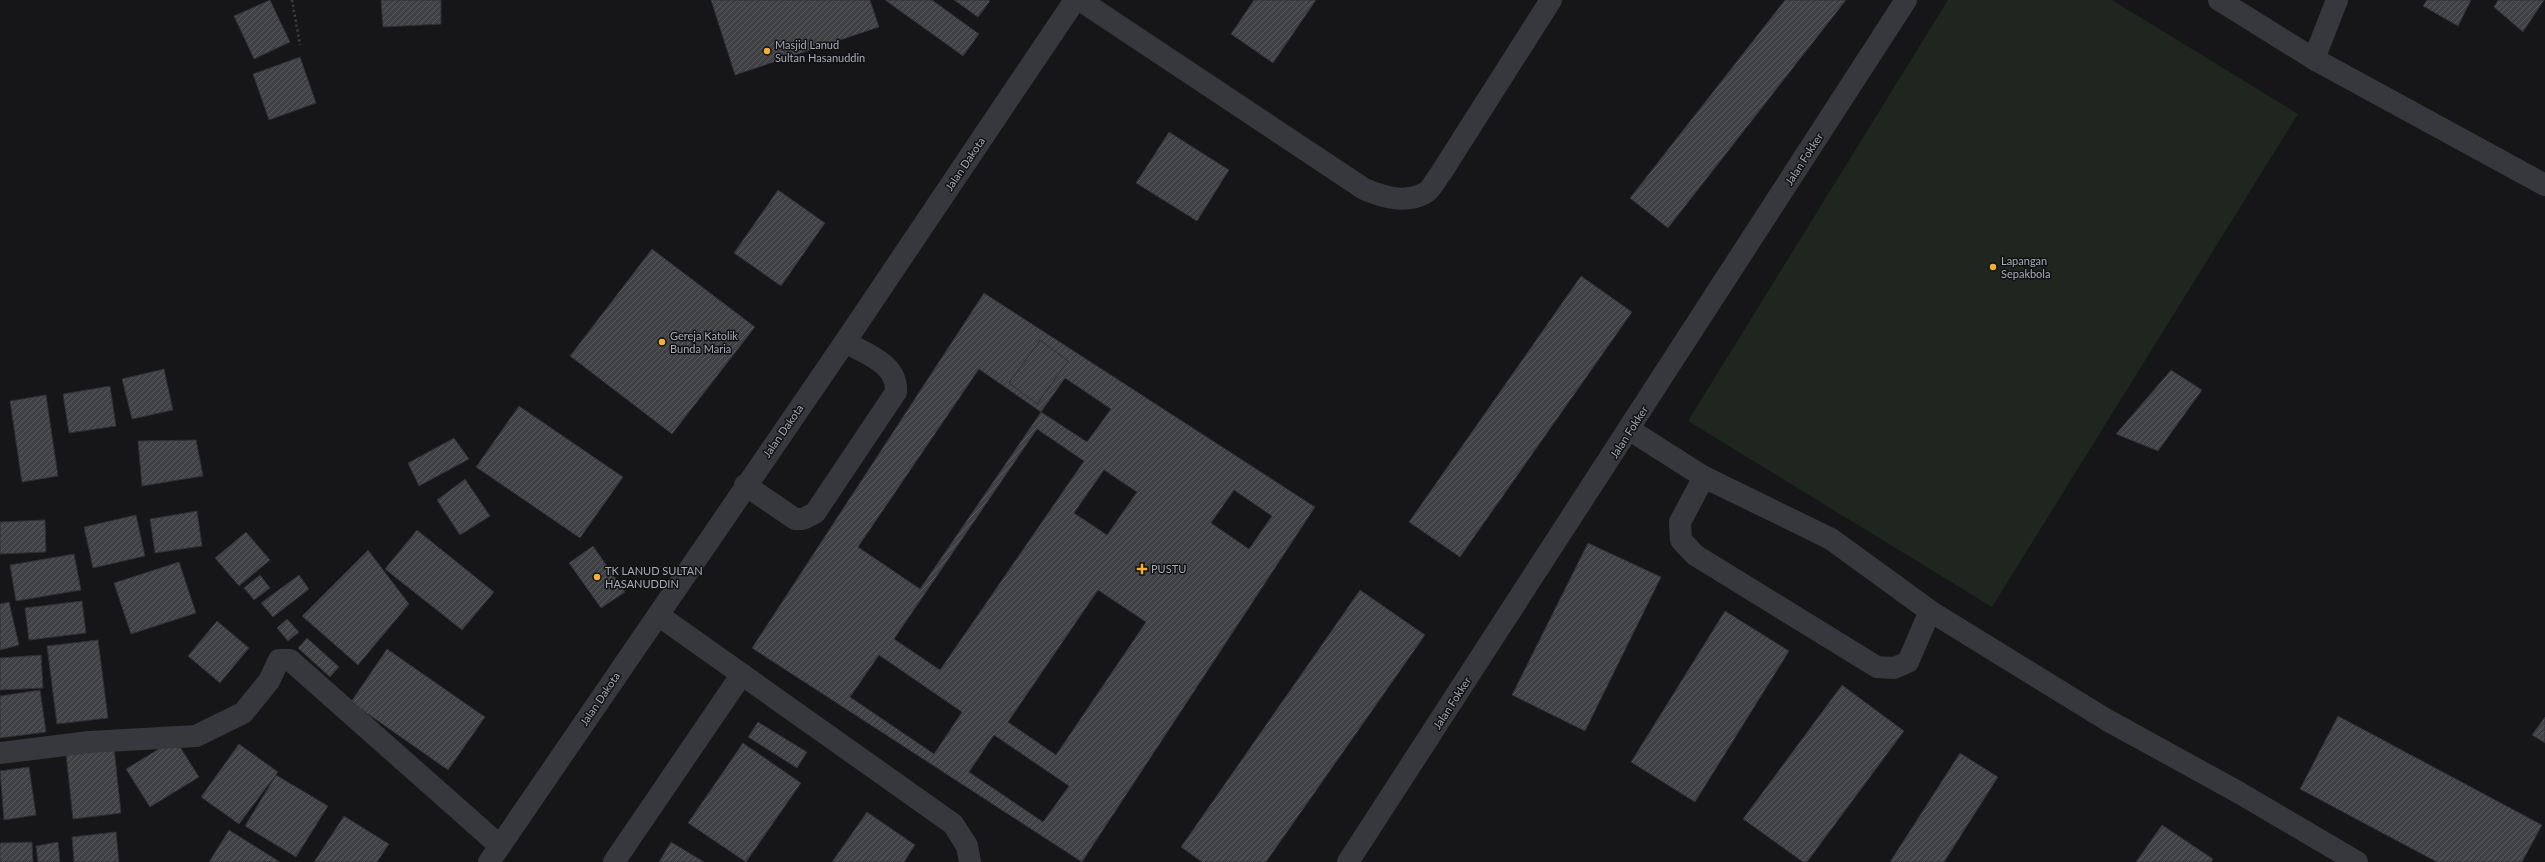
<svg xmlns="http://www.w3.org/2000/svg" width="2545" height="862" viewBox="0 0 2545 862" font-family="Lato,sans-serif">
  <defs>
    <pattern id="building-hatch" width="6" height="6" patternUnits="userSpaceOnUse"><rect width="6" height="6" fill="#404145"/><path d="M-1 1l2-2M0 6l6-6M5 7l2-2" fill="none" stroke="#595a5e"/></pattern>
  </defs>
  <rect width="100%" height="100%" fill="#161618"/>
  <polygon fill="#1e261f" points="1948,0 2112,0 2298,114 1992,607 1688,421"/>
  <g fill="url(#building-hatch)" stroke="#303034" fill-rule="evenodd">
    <polygon points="270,0 290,42 254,59 234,16"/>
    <polygon points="381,0 441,0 441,24 383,27"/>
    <polygon points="711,0 870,0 879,27 735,75"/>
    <polygon points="885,0 932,0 979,34 963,56"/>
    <polygon points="954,0 988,0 990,1 978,17"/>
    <polygon points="1254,0 1316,0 1273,63 1231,34"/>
    <polygon points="1785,0 1846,0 1668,228 1630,198"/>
    <polygon points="2427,0 2471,0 2458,26 2423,6"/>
    <polygon points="2498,0 2544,0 2523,32 2494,7"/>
    <polygon points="300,57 316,103 269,120 253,74"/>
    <polygon points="1169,132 1229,170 1197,221 1136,183"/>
    <polygon points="778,190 825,223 781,286 734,253"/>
    <polygon points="652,249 755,327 672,434 570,356"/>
    <polygon points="1581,276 1632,312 1460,557 1409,522"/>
    <path d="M984 293 1315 507 1082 862 752 648ZM979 369 1041 412 920 589 858 547ZM1065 378 1111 409 1087 442 1041 412ZM1037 429 1084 461 940 670 894 639ZM1104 470 1137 492 1107 535 1074 513ZM1234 490 1272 516 1249 549 1211 523ZM1098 590 1146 622 1056 755 1008 722ZM879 655 962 712 934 754 850 697ZM994 735 1069 786 1043 822 969 772Z"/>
    <polygon points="1040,340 1068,361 1037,404 1009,383"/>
    <polygon points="164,369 173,410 132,419 122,379"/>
    <polygon points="2171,370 2202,390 2158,451 2116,434"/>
    <polygon points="110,386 116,426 69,433 63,394"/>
    <polygon points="46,395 58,476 22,482 10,401"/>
    <polygon points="519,406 623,477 580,538 476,467"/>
    <polygon points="454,438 469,459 419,486 408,463"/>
    <polygon points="196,440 203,476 142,486 138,441"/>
    <polygon points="465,479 490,516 460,535 437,500"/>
    <polygon points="197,511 202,546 155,553 150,519"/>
    <polygon points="136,515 145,556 93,568 84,527"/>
    <polygon points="45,520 46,552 0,554 0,522"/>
    <polygon points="417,530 494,592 462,630 385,569"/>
    <polygon points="246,532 270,560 239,586 215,558"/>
    <polygon points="1588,543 1661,577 1585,731 1512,695"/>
    <polygon points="593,546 625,592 601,608 569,563"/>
    <polygon points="368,550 409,604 358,665 302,616"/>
    <polygon points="74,554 81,590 16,601 10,565"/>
    <polygon points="179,562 196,613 131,634 114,583"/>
    <polygon points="260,575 270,588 254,600 244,588"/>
    <polygon points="299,575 309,589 273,617 261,603"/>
    <polygon points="1360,590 1425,635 1266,862 1202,862 1181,847"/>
    <polygon points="82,601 86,633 29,640 25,608"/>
    <polygon points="9,602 19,645 0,650 0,604"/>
    <polygon points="1725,611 1789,651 1695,802 1631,762"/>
    <polygon points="287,619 299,632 288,641 277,628"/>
    <polygon points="217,621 249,648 220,683 188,656"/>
    <polygon points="307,638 339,667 330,677 298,648"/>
    <polygon points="98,640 108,718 57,724 47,646"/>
    <polygon points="387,649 485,717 448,770 351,702"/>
    <polygon points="41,655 43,688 0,690 0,658"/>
    <polygon points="1842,685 1904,731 1807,862 1803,862 1743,819"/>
    <polygon points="40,690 46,732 0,738 0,696"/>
    <polygon points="2338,716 2542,825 2522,862 2437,862 2300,789"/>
    <polygon points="2545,717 2545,743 2532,735"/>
    <polygon points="758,722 807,752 797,768 748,737"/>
    <polygon points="175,739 199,777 150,807 126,769"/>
    <polygon points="743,743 801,783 746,862 688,823"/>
    <polygon points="239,744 278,772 239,824 201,797"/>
    <polygon points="114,748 121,813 73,819 66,754"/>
    <polygon points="1960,753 1998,777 1944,862 1890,862"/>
    <polygon points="29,767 36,815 4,820 0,771"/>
    <polygon points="276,775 328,806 296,857 245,826"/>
    <polygon points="867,812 915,845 904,862 832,862"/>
    <polygon points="344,816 389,844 377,862 314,862"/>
    <polygon points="2162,825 2213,859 2211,862 2136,862"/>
    <polygon points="229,830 280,862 209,862"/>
    <polygon points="116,832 119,862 74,862 72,837"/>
    <polygon points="32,842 33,862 0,862 0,843"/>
    <polygon points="58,842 60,862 38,862 36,846"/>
    <polygon points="671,842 704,862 659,862"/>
  </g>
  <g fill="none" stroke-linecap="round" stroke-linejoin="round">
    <polyline stroke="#3d3f44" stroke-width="2.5" stroke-dasharray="2 3" stroke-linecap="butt" points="292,0 300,45"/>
    <g stroke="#37383d" stroke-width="22">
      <path d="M1080 0 1364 189C1383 197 1405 204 1425 193 1431 190 1436 179 1441 173L1551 0"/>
      <polyline points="2219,0 2314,59 2545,185"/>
      <polyline points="2314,59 2337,0"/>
      <polyline points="1630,430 1704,477 1831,539 1930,611 2107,720 2238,792 2357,862"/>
      <polyline points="1704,477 1680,522 1681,540 1695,555 1877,667 1894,668 1908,662 1930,611"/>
      <path d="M745 485 795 519H803L815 513 896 392C898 364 866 354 845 342"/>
      <polyline points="658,615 953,824 967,846 970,862"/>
      <polyline points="0,753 89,742 196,736 243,713 269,681 279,660 290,660 500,846"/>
      <polyline points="489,862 845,342 1075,0"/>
      <polyline points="614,862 742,674"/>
      <polyline points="1348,862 1906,0"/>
    </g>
  </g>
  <g fill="#f2b134" stroke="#111113" stroke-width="1.5">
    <circle cx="767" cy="51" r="4"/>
    <circle cx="1993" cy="267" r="4"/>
    <circle cx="662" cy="342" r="4"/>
    <path d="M1140 563h4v4h4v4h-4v4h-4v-4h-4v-4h4z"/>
    <circle cx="597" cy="577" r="4"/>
  </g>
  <g text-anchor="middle" stroke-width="3" stroke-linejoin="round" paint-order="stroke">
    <g font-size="11" fill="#a8adb8" stroke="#111113" text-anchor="start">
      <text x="775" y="49">Masjid Lanud<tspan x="775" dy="13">Sultan Hasanuddin</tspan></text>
      <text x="2001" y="265">Lapangan<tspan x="2001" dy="13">Sepakbola</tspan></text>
      <text x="670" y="340">Gereja Katolik<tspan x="670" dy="13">Bunda Maria</tspan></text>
      <text x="1151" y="573">PUSTU</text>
      <text x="605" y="575">TK LANUD SULTAN<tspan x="605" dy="13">HASANUDDIN</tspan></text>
    </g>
    <g font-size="11" fill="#a8adb8" stroke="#111113">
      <text transform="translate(1804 159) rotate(-57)" y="4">Jalan Fokker</text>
      <text transform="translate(965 164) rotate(-56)" y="4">Jalan Dakota</text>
      <text transform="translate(783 431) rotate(-55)" y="4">Jalan Dakota</text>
      <text transform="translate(1629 432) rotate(-57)" y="4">Jalan Fokker</text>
      <text transform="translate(600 699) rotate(-56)" y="4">Jalan Dakota</text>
      <text transform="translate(1452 703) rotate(-57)" y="4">Jalan Fokker</text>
    </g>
  </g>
</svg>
